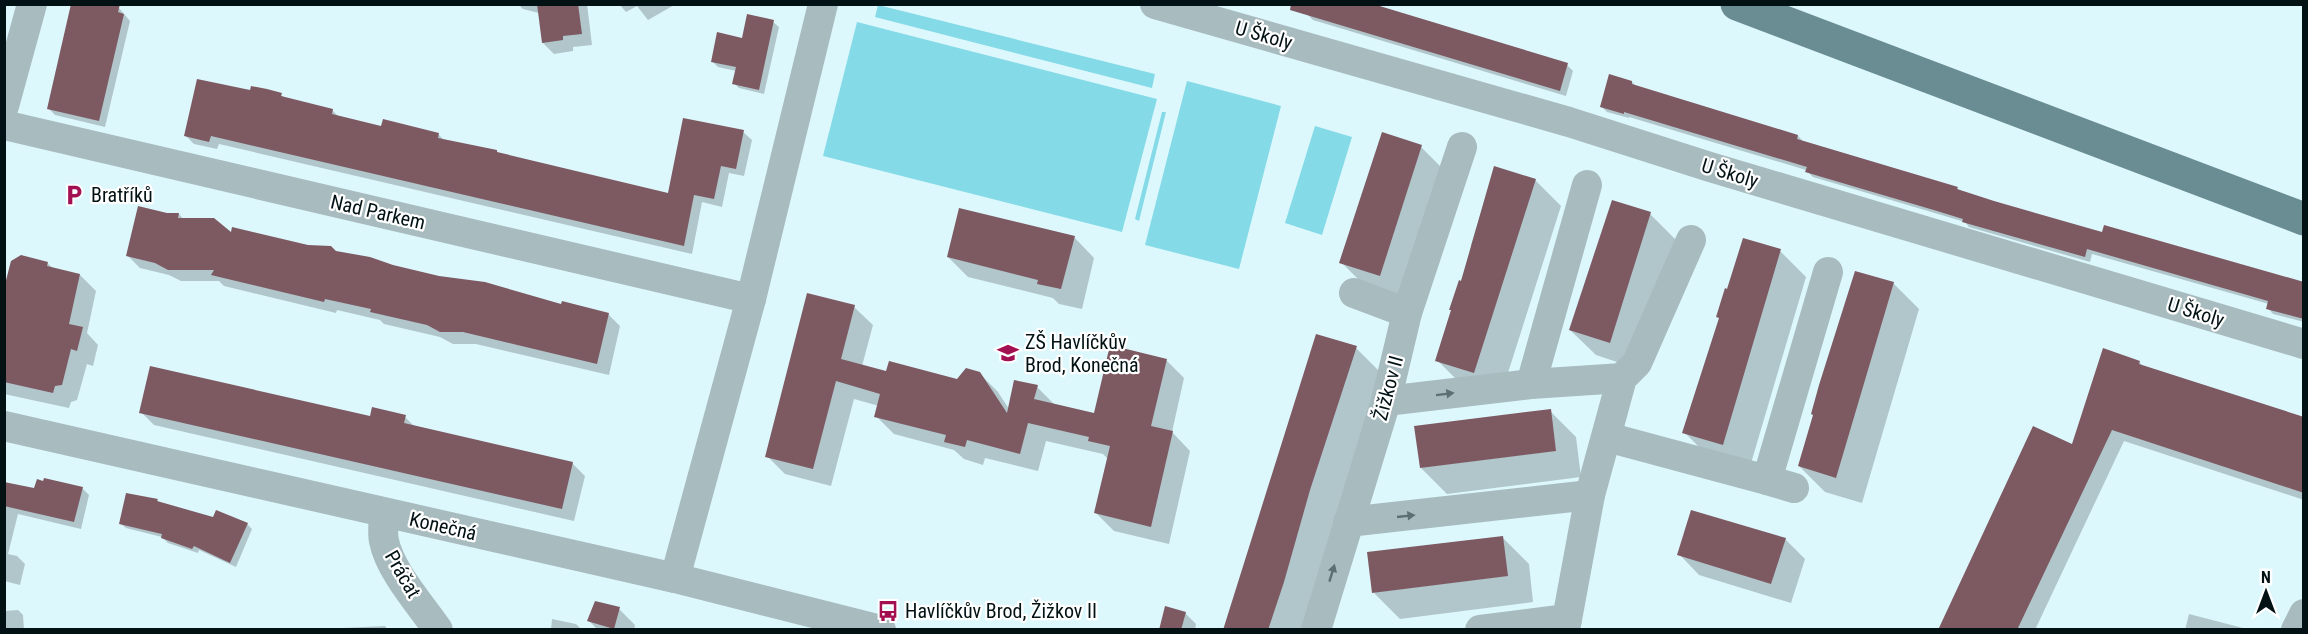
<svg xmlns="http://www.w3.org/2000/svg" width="2308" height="634" viewBox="0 0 2308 634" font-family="'Roboto Condensed',sans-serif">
  <rect width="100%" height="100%" fill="#ddf8fd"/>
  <g fill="#84dae7">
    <polygon points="878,5 1155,74 1152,88 875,17"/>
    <polygon points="857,22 1157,99 1122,232 823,156"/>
    <polygon points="1187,81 1281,106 1239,269 1145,245"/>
    <polygon points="1162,112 1166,112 1139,221 1135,219"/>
    <polygon points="1315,126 1352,137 1322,235 1285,223"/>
  </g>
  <g fill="#0003">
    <polygon points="518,4 587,4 592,45 573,47 573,51 554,54 543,43 539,13 523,9"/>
    <polygon points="619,4 676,4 648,20 637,6 626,12"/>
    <polygon points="119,8 130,21 105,127 55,115 49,109"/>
    <polygon points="1307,14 1567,65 1573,71 1566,96 1313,20"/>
    <polygon points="773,22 779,27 764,94 739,88 734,83 736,71 718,67 712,61"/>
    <polygon points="1632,82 1637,87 1798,136 1803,141 1957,188 1962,193 2103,234 2304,284 2304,322 2273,314 2268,308 2269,304 2092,254 2090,262 1969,227 1965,222 1813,177 1806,170 1629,117 1629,118 1607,112 1601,106"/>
    <polygon points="251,92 281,95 285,98 332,110 340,118 383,127 438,134 445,141 497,151 499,154 669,194 743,132 752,140 744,176 729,173 722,207 702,202 692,254 219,144 217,149 194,144 186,136"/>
    <polygon points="1421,147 1447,173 1406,301 1367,288 1341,262"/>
    <polygon points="1495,167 1535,180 1561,206 1500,398 1463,386 1437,360 1452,311 1451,309 1473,247 1471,245"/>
    <polygon points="167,214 179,214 184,220 232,234 336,252 563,306 608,314 620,326 609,375 476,344 453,344 440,337 384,324 380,320 337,310 336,313 224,286 219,281 181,281 169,275 140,268 128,256"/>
    <polygon points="1650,214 1676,240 1635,368 1596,355 1570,330 1595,252 1597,252"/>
    <polygon points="1074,237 1094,258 1082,309 1059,304 1053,298 968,277 948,257"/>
    <polygon points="1780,251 1806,277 1749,470 1710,458 1684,432 1720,319"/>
    <polygon points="47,263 54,269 80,275 96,291 87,333 98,345 93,366 87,364 77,400 71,402 69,408 4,394 4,294"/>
    <polygon points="1893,283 1919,309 1862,503 1825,492 1799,466"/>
    <polygon points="854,307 873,325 862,366 887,373 957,381 979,373 998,392 1009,409 1037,387 1055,405 1095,415 1166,360 1184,378 1172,432 1190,451 1169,544 1114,531 1096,513 1108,459 1103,454 1046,441 1038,471 985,458 983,465 964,459 954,450 894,434 876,416 879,406 854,399 831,486 785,474 767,456"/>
    <polygon points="1356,348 1382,374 1302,630 1225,630"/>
    <polygon points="2139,362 2144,367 2304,418 2304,500 2124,441 2035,630 1939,630 2072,446"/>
    <polygon points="1550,411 1576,437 1581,477 1447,494 1421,468"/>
    <polygon points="141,412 371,418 405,417 416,428 572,463 585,476 574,521 154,425"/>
    <polygon points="4,482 36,490 82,488 89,495 81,529 18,514 8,554 17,556 25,564 20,585 4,581"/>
    <polygon points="157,500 160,504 214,519 247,524 252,529 236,567 199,550 198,553 168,543 162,537 126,528 120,523"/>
    <polygon points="1503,538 1529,564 1533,602 1400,619 1374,593"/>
    <polygon points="1785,539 1805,559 1791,603 1699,575 1679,554"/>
    <polygon points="619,609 635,625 634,630 598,630 589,621"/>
    <polygon points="18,610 23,615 24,630 4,630 4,611"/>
    <polygon points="1185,613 1196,624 1195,630 1161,630"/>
    <polygon points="2189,614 2243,628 2245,630 2185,630"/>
    <polygon points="552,619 576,624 582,630 551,630"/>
    <polygon points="385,626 388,630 328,630 343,628"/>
  </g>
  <g fill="#7d5962">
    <polygon points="71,4 120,4 118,12 124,14 99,121 47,109"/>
    <polygon points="537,4 578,4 582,34 563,36 563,40 542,43"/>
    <polygon points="1291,4 1373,4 1568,63 1560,91 1290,10"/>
    <polygon points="747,14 774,20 759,90 732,84 736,67 711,62 717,32 742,38"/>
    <polygon points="1609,74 1632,81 1632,84 1798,135 1797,139 1958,187 1957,189 1994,201 2102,232 2104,225 2304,282 2304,319 2266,309 2268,301 2087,249 2085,257 1962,222 1963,219 1937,211 1805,172 1807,167 1624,112 1624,114 1600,107"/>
    <polygon points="197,79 250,90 251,86 267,89 282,93 281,96 333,109 332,114 381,126 383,119 439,133 438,138 497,150 497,152 668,193 683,118 744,130 736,169 721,166 714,199 694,195 684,246 211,136 209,142 184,136"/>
    <polygon points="1382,132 1422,145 1380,276 1339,263"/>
    <polygon points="1494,166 1536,179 1474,373 1435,361 1451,310 1449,310 1459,280 1461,281"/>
    <polygon points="1612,200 1651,212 1610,343 1569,330"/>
    <polygon points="138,206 167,213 179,213 178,218 214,218 231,232 232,227 308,245 331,246 336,251 370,257 393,265 439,276 485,282 561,304 562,301 609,313 597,364 463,332 440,332 427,325 370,312 371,309 325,299 324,302 211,275 214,270 168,270 155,263 126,256"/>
    <polygon points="959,208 1075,236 1061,289 1037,284 1038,280 947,257"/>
    <polygon points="1743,238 1781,249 1723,445 1682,433 1719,318 1716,317 1725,288 1727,289"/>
    <polygon points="21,255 48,262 47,266 80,274 69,324 83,327 77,351 71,349 62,385 55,386 53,393 4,382 4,288 11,261"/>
    <polygon points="1855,271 1894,282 1836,478 1798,466 1813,415 1811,414 1819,385"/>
    <polygon points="807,293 855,305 841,359 886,371 889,361 957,379 966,368 980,372 1007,413 1014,380 1038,385 1034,399 1094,413 1110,345 1167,359 1151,426 1173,431 1151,527 1094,513 1110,446 1088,441 1089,437 1028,423 1020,454 967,440 965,447 944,442 946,435 874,417 880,394 836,381 813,469 765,457"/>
    <polygon points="1316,334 1357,346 1310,490 1284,582 1268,630 1223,630"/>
    <polygon points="2103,348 2140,361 2139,364 2304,417 2304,493 2112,430 2017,630 1938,630 2033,426 2072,444"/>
    <polygon points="150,366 370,416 372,407 406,415 404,423 573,462 562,509 139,413"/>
    <polygon points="1551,409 1556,451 1420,468 1414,426"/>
    <polygon points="44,478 83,487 74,522 4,506 4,482 34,488 37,479 43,481"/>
    <polygon points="126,493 158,499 157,501 213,517 216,510 248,523 230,563 194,546 192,549 161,538 162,534 119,524"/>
    <polygon points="1691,510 1786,538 1771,584 1677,555"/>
    <polygon points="1503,536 1508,576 1372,593 1367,552"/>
    <polygon points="595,601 620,607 614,629 587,621"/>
    <polygon points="1165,606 1186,612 1181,630 1159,630"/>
  </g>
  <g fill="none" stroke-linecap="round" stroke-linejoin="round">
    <g stroke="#a8bbbe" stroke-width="30">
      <polyline points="1155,4 1569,122 1710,167 2304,344"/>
      <polyline points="4,106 32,4"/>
      <polyline points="4,125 751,299"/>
      <polyline points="1354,293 1407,313"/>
      <polyline points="1531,384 1587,185"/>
      <polyline points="1386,401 1531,384 1622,378"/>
      <polyline points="4,426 675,578 881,630"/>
      <polyline points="1607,437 1767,480 1828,272"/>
      <polyline points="1767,480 1794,488"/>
      <path d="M384 513C384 522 382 533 384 541 390 571 421 605 438 630"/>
      <polyline points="1348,522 1590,495"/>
      <polyline points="675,578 751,299 823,4"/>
      <polyline points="1316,630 1386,401 1407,313 1462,147"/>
      <polyline points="1480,630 1567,619"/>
      <polyline points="1565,630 1590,495 1622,378 1637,363 1691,240"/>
      <polyline points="2296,630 2304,614"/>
    </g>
    <polyline stroke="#698d92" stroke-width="33" points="1737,4 2304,219"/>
  </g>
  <defs><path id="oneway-solid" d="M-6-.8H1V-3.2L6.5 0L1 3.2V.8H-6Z" transform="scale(1.5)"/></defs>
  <g fill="#5d6f72">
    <use href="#oneway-solid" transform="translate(1445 394) rotate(-7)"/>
    <use href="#oneway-solid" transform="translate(1406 516) rotate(-6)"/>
    <use href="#oneway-solid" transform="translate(1332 573) rotate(-73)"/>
  </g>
  <defs>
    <symbol id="parking-bare" viewBox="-9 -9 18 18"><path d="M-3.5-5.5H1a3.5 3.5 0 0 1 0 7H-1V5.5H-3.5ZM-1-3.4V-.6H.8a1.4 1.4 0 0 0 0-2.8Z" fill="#a31051" stroke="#fff" stroke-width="2.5" paint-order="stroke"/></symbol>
    <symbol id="school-bare" viewBox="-9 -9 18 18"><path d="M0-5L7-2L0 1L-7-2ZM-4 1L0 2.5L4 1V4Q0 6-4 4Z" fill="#a31051" stroke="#fff" stroke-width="2.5" paint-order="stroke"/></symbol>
    <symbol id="bus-bare" viewBox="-9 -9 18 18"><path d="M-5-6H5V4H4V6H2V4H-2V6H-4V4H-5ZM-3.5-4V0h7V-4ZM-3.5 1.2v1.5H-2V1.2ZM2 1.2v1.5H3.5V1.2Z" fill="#a31051" stroke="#fff" stroke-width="2.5" paint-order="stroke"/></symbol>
  </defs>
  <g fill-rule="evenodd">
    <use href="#parking-bare" x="59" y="180" width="30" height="30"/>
    <use href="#school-bare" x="993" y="338" width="30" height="30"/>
    <use href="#bus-bare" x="873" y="596" width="30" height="30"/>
  </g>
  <g text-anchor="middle" stroke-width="4.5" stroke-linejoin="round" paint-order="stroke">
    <g font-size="20" fill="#021214" stroke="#fff">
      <text transform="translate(1264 35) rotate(16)" y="7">U Školy</text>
      <text transform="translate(1730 173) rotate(17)" y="7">U Školy</text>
      <text transform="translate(378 212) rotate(13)" y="7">Nad Parkem</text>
      <text transform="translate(2196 312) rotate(17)" y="7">U Školy</text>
      <text transform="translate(1388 388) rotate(-75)" y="7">Žižkov II</text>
      <text transform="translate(443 526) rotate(13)" y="7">Konečná</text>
      <text transform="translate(403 574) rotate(60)" y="7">Práčat</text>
    </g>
    <g font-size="20" fill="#021214" stroke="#fff" text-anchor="start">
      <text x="91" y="202">Bratříků</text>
      <text x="1025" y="349">ZŠ Havlíčkův<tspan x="1025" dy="23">Brod, Konečná</tspan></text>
      <text x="905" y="618">Havlíčkův Brod, Žižkov II</text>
    </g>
  </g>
  <rect width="2308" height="634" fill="none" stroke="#021214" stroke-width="12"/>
  <g transform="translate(2266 592)" stroke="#ffffff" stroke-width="4.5" paint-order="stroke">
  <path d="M0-4.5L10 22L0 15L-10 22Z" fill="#021214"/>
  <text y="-9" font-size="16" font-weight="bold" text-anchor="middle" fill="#021214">N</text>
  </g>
</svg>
